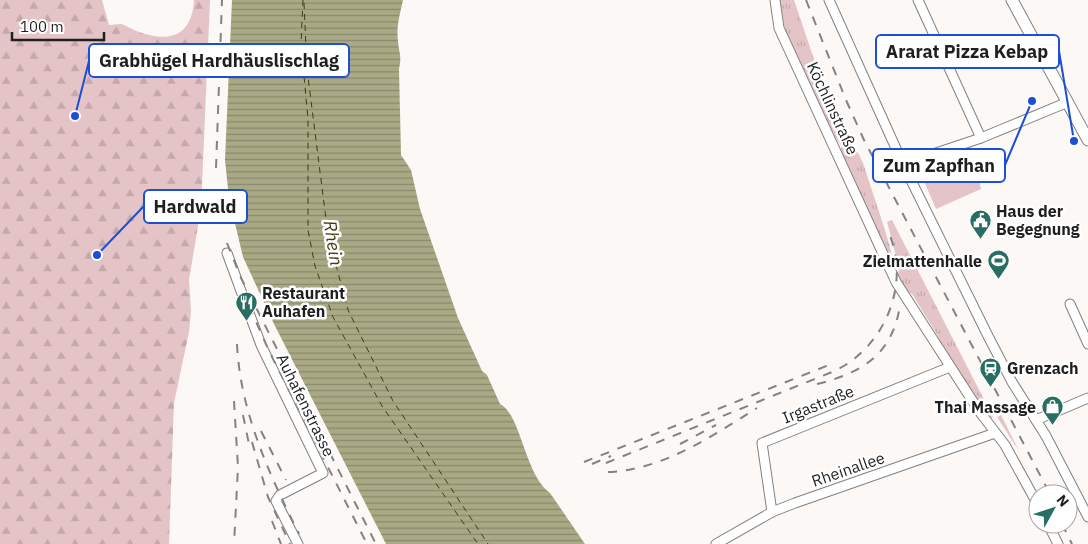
<svg xmlns="http://www.w3.org/2000/svg" width="1088" height="544" viewBox="0 0 1088 544" font-family="'IBM Plex Sans',sans-serif">
  <defs>
    <pattern id="grass-tufts" width="24" height="20" patternUnits="userSpaceOnUse" patternTransform="scale(1.25)"><rect width="24" height="20" fill="#e5c4c8"/><path d="M3 7l-1-3M5 7V3M7 7l1-3M15 17l-1-3M17 17v-4M19 17l1-3" fill="none" stroke="#c4a8ab"/></pattern>
    <pattern id="forest-firs" width="22" height="20" patternUnits="userSpaceOnUse" patternTransform="scale(1.25)"><rect width="22" height="20" fill="#e5c4c8"/><path d="M5 1l3.5 6h-7zM16 11l3.5 6h-7z" fill="#c4a8ab"/></pattern>
    <pattern id="water-rules" width="6" height="5" patternUnits="userSpaceOnUse" patternTransform="scale(1.25)"><rect width="6" height="5" fill="#a9a985"/><path d="M0 2.5h6" fill="none" stroke="#89896c"/></pattern>
  </defs>
  <rect width="100%" height="100%" fill="#fbf8f6"/>
  <g fill="url(#grass-tufts)">
    <polygon points="780,0 794,0 818,71 863,163 885,230 893,258 893,269 841,152 841,145 834,136 785,31"/>
    <polygon points="892,220 993,417 990,419 983,411 939,342 938,336 912,294 908,292 898,276 899,267 887,222"/>
    <polygon points="1001,415 1019,451 997,417"/>
  </g>
  <path fill="url(#forest-firs)" d="M0 0H102L109 25C113 25 117 24 121 24 126 25 133 30 139 32 170 43 192 36 194 0H210L201 208 189 280 191 311 189 332 174 403 169 544H0Z"/>
  <polygon fill="#e5c4c8" points="971,147 981,189 936,209 917,165"/>
  <path fill="url(#water-rules)" d="M232 0H403C400 14 396 27 398 41 399 53 402 56 399 69L401 155 411 170 420 209 458 318 482 371 487 375 500 404C521 414 525 476 550 493L585 544H386L274 324 243 257 229 198 225 160Z"/>
  <g fill="none" stroke-linecap="round" stroke-linejoin="round">
    <g stroke="#3f3d10" stroke-width="1" stroke-dasharray="6 5" stroke-linecap="butt">
      <polyline points="303,0 301,44 308,119 308,230 315,266 333,317 382,406 478,544"/>
      <polyline points="304,3 307,69 328,235 348,310 393,401 488,544"/>
    </g>
    <defs>
      <g id="minor">
        <polyline points="775,0 779,28 896,282 979,411 1005,445 1038,505"/>
        <polyline points="829,0 903,164 988,336 1012,382 1046,436 1088,517"/>
        <polyline points="918,0 981,138"/>
        <polyline points="903,164 981,138 1068,102"/>
        <polyline points="227,253 261,345 323,473 280,495 276,501 298,544"/>
        <polyline points="1070,304 1088,344"/>
        <polyline points="1036,420 1088,398"/>
        <polyline points="772,512 762,443 950,367"/>
        <polyline points="1048,524 1058,544"/>
        <polyline points="716,544 772,512 795,503 995,433"/>
      </g>
      <polyline id="major" points="1012,0 1088,140"/>
    </defs>
    <use href="#minor" stroke="#82807e" stroke-width="11"/>
    <use href="#major" stroke="#82807e" stroke-width="13"/>
    <use href="#minor" stroke="#fff" stroke-width="9"/>
    <use href="#major" stroke="#fff" stroke-width="11"/>
    <g stroke="#848282" stroke-width="2" stroke-dasharray="9 9" stroke-linecap="butt">
      <polyline points="806,0 846,100 864,140 1050,494"/>
      <polyline points="216,168 222,0"/>
      <polyline points="227,243 241,278 376,544"/>
      <polyline points="249,306 269,351 367,544"/>
      <path d="M237 344C240 411 269 474 299 534"/>
      <path d="M817 384C862 373 893 354 900 305"/>
      <polyline points="234,401 238,467 234,544"/>
      <polyline points="243,415 250,449"/>
      <polyline points="261,431 286,480"/>
      <polyline points="252,442 268,497 290,544"/>
      <polyline points="680,444 716,425"/>
      <polyline points="584,462 834,363"/>
      <path d="M606 463 832 372C874 354 902 306 896 259 895 249 891 239 888 229"/>
      <polyline points="592,464 611,456"/>
      <path d="M608 472C663 470 712 436 757 408"/>
      <polyline points="272,521 281,544"/>
      <polyline points="1062,524 1072,544"/>
    </g>
  </g>
  <defs>
    <symbol id="civic-pin" viewBox="-11 -11 22 30"><path d="M0 17L-7.5 6A9.5 9.5 0 1 1 7.5 6Z" fill="#286e63" stroke="#fff"/><path d="M-.6-6.5H3V-4.5H.6V-3L4-1V1h2V6H-6V1h2V-1L-.6-3ZM-1.2 2.5V6h2.4V2.5Z" fill="#fff"/></symbol>
    <symbol id="stadium-pin" viewBox="-11 -11 22 30"><path d="M0 17L-7.5 6A9.5 9.5 0 1 1 7.5 6Z" fill="#286e63" stroke="#fff"/><path d="M0-5a6.5 5 0 1 0 0 10a6.5 5 0 1 0 0-10ZM-3.5-1.8h7v3.6h-7Z" fill="#fff"/></symbol>
    <symbol id="restaurant-pin" viewBox="-11 -11 22 30"><path d="M0 17L-7.5 6A9.5 9.5 0 1 1 7.5 6Z" fill="#286e63" stroke="#fff"/><path d="M-5-6h1v4h1v-4h1v4h1v-4h1v5L-1.5 .5V6h-2V.5L-5-1ZM5-6V6H3V1.5H1.5Q1.5-4 5-6Z" fill="#fff"/></symbol>
    <symbol id="station-pin" viewBox="-11 -11 22 30"><path d="M0 17L-7.5 6A9.5 9.5 0 1 1 7.5 6Z" fill="#286e63" stroke="#fff"/><path d="M-3-6H3Q5-6 5-4V2Q5 4 3 4L4.5 6H3L1.5 4h-3L-3 6H-4.5L-3 4Q-5 4-5 2V-4Q-5-6-3-6ZM-3.5-4v3h7v-3ZM-3.5 1v1.5H-2V1ZM2 1v1.5H3.5V1Z" fill="#fff"/></symbol>
    <symbol id="shop-pin" viewBox="-11 -11 22 30"><path d="M0 17L-7.5 6A9.5 9.5 0 1 1 7.5 6Z" fill="#286e63" stroke="#fff"/><path d="M-5-2.5h2.3a2.7 3.5 0 0 1 5.4 0H5L5.5 6h-11ZM-1.5-2.5h3a1.5 2.3 0 0 0-3 0Z" fill="#fff"/></symbol>
  </defs>
  <g fill-rule="evenodd">
    <use href="#civic-pin" x="968" y="208" width="25" height="34"/>
    <use href="#stadium-pin" x="986" y="248" width="25" height="34"/>
    <use href="#restaurant-pin" x="234" y="290" width="25" height="34"/>
    <use href="#station-pin" x="978" y="356" width="25" height="34"/>
    <use href="#shop-pin" x="1040" y="394" width="25" height="34"/>
  </g>
  <g text-anchor="middle" stroke-width="5" stroke-linejoin="round" paint-order="stroke">
    <g font-size="16" fill="#201f1f" stroke="#fff">
      <text transform="translate(833 108) rotate(65)" y="6">Köchlinstraße</text>
      <text transform="translate(818 404) rotate(-22)" y="6">Irgastraße</text>
      <text transform="translate(306 405) rotate(64)" y="6">Auhafenstrasse</text>
      <text transform="translate(848 469) rotate(-19)" y="6">Rheinallee</text>
    </g>
    <g font-size="16" font-weight="bold" fill="#201f1f" stroke="#fff" text-anchor="start">
      <text x="996" y="217">Haus der<tspan x="996" dy="18">Begegnung</tspan></text>
      <text x="982" y="267" text-anchor="end">Zielmattenhalle</text>
      <text x="262" y="299">Restaurant<tspan x="262" dy="18">Auhafen</tspan></text>
      <text x="1007" y="374">Grenzach</text>
      <text x="1036" y="413" text-anchor="end">Thai Massage</text>
    </g>
    <g font-size="18" font-style="italic" fill="#3f3d10" stroke="#fff">
      <text transform="translate(333 243) rotate(81)" y="6">Rhein</text>
    </g>
  </g>
  <path fill="none" stroke="#1d4ed8" stroke-width="2" d="M1074 141L1059 51M75 116L89 61M1032 101L1005 165M97 255L144 206"/>
  <g fill="#1d4ed8" stroke="#fff" stroke-width="2">
    <circle cx="1074" cy="141" r="5"/>
    <circle cx="75" cy="116" r="5"/>
    <circle cx="1032" cy="101" r="5"/>
    <circle cx="97" cy="255" r="5"/>
  </g>
  <g fill="#fff" stroke="#1d4ed8" stroke-width="2">
    <rect x="876" y="35" width="183" height="33" rx="5"/>
    <rect x="89" y="44" width="260" height="33" rx="5"/>
    <rect x="873" y="149" width="132" height="33" rx="5"/>
    <rect x="144" y="190" width="103" height="33" rx="5"/>
  </g>
  <g font-size="18" text-anchor="middle" font-weight="bold" fill="#201f1f">
    <text x="967" y="58">Ararat Pizza Kebap</text>
    <text x="219" y="67">Grabhügel Hardhäuslischlag</text>
    <text x="939" y="172">Zum Zapfhan</text>
    <text x="195" y="213">Hardwald</text>
  </g>
  <g transform="translate(1053 509) rotate(50)"><circle r="24" fill="#ffffff" stroke="#a6a5a5"/>
  <path d="M0-4L9 19L0 12L-9 19Z" fill="#286e63"/>
  <text y="-8" font-size="14" font-weight="bold" text-anchor="middle" fill="#201f1f">N</text>
  </g>
  <path d="M12 32v8h92v-8" fill="none" stroke="#201f1f" stroke-width="2.5"/>
  <text x="20" y="32" font-size="15" fill="#201f1f" stroke="#ffffff" stroke-width="4" paint-order="stroke">100 m</text>
</svg>
